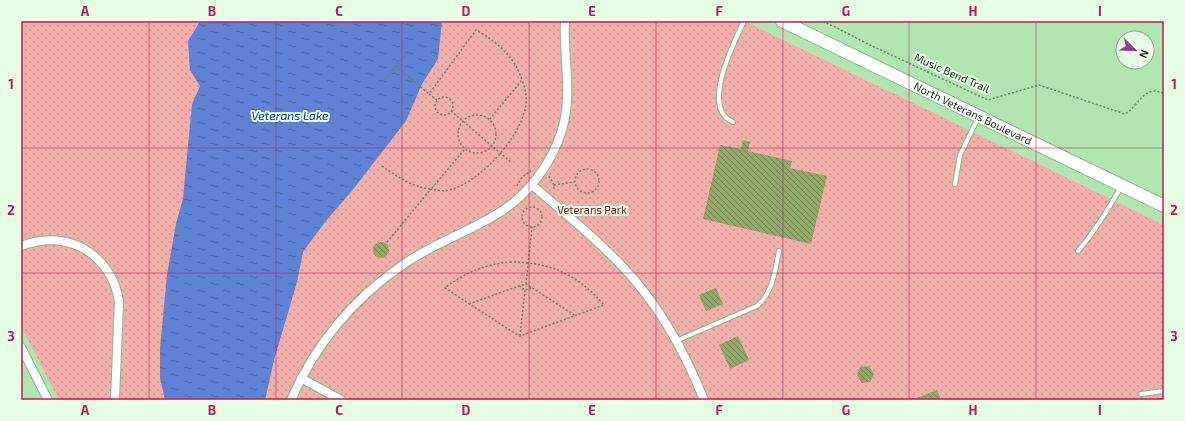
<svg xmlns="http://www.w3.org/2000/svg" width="1185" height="421" viewBox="0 0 1185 421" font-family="'Exo 2',sans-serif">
  <defs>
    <pattern id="park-dots" width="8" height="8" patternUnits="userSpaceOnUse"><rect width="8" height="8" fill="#f2aea8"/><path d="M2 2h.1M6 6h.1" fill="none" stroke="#cf9690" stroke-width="1.8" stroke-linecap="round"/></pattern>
    <pattern id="water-ripples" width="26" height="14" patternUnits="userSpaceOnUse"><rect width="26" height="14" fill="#5e82d4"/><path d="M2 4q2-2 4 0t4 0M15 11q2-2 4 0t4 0" fill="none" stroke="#4d6bab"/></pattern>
    <pattern id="building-back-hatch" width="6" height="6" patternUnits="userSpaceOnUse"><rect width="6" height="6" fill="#91a868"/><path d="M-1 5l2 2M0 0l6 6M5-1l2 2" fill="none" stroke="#758955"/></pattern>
  </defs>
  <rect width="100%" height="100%" fill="#afe5af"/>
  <polygon fill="url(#park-dots)" points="21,21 744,21 1164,225 1164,400 59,400 21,326"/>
  <polygon fill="url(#water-ripples)" points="204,21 442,21 438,59 422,84 406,121 351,192 325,222 303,252 297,282 274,360 265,400 165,400 160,378 160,348 167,275 176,224 183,198 192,104 200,86 190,70 188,41 199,23"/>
  <g fill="url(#building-back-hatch)">
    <polygon points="743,140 750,142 748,151 792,161 790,168 827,176 811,244 703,219 720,145 741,149"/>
    <circle cx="381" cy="250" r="8"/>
    <polygon points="716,288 723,304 706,311 699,295"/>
    <polygon points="738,336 749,360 730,369 719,345"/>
    <polygon points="869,366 874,374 870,382 862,383 857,375 858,372 860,367"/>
    <polygon points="937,390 941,400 914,400 914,399"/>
  </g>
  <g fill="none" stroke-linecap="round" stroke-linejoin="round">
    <defs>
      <g id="lane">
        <path d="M733 122C700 109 734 42 744 21"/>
        <polyline points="955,184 960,155 978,118"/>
        <path d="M1078 251C1095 231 1108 210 1121 187"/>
        <path d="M676 341 757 306C773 293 775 270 779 251"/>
        <polyline points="1141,394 1164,391"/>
      </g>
      <g id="street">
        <path d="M532 185C563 212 595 237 623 267 658 304 685 352 704 400"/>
        <path d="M21 246C66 228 111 253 119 301L115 400"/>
        <polyline points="21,347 48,400"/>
        <polyline points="301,378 341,400"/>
        <path d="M291 400C315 345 354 298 404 264 431 245 463 234 492 217 525 199 551 166 562 130 573 94 563 57 565 21"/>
      </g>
      <g id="secondary">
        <path id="s1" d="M782 21 1164 206"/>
      </g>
    </defs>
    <use href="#lane" stroke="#85ba86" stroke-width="6"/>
    <use href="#street" stroke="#85ba86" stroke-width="10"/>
    <use href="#secondary" stroke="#85ba86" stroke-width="14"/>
    <g stroke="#648964" stroke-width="1.5" stroke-dasharray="2 2" stroke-linecap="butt">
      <path d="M823 21 872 46 988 100 1039 85 1125 114C1136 108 1142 91 1155 91 1157 91 1161 93 1164 93"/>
      <polyline points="396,66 429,94"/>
      <polyline points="385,80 407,52"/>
      <circle cx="444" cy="106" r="9"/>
      <path d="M437 100 429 94 476 30C496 41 515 57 522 80L490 119"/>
      <polyline points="451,111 512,163"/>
      <circle cx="477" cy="134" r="19"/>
      <path d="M382 166C398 177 412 187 431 189L465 149"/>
      <circle cx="587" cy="181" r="12"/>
      <polyline points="549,176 554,185 554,191"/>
      <polyline points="554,185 574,182"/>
      <polyline points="517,186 522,177 531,171"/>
      <circle cx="532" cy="217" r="10"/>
      <path d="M387 242 431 189C437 190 443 192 449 190 481 182 522 136 526 104 527 96 525 87 522 80"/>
      <path d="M510 262C551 262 578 275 604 305L520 336 516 334 445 288C464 273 486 264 510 262Z"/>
      <polyline points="526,284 532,227"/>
      <polyline points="519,286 525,290 531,288"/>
      <polyline points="469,304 519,286 526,284 576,316"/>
      <polyline points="520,336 525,290"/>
    </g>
    <use href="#lane" stroke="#fff" stroke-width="4"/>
    <use href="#street" stroke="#fff" stroke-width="8"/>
    <use href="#secondary" stroke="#fff" stroke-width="12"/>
  </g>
  <path fill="none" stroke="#c2185b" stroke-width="1" stroke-opacity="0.55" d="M149 21V400M276 21V400M402 21V400M529 21V400M656 21V400M783 21V400M909 21V400M1036 21V400M21 148H1164M21 273H1164"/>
  <g text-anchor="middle" stroke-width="4" stroke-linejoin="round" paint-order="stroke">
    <g font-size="11" fill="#162b17" stroke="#e3fee3">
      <text transform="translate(952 73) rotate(24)" y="4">Music Bend Trail</text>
      <text dy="4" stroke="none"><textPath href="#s1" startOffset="212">North Veterans Boulevard</textPath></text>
    </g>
    <g font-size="11" fill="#8e0917" stroke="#e3fee3">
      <text x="592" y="214">Veterans Park</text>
    </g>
    <g font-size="12" font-style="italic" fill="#123291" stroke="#e3fee3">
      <text x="290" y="120">Veterans Lake</text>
    </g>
  </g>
  <rect width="1185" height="421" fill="none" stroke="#e3fee3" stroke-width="44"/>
  <g transform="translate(1135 50) rotate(113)"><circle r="19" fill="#e3fee3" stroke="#91aa91"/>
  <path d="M0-3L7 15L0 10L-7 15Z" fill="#9938a0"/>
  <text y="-6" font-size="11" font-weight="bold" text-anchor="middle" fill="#162b17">N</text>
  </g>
  <rect x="22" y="22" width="1141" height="377" fill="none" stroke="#c2185b" stroke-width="1.5"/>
  <g font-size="13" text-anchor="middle" font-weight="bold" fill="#c2185b">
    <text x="85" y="16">A</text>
    <text x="212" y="16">B</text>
    <text x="339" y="16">C</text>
    <text x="466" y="16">D</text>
    <text x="592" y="16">E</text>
    <text x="719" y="16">F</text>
    <text x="846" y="16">G</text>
    <text x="973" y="16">H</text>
    <text x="1100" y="16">I</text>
    <text x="11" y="89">1</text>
    <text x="1174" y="89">1</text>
    <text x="11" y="215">2</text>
    <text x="1174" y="215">2</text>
    <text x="11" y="341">3</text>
    <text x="1174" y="341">3</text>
    <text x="85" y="415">A</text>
    <text x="212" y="415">B</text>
    <text x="339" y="415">C</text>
    <text x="466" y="415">D</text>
    <text x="592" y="415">E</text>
    <text x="719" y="415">F</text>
    <text x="846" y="415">G</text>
    <text x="973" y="415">H</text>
    <text x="1100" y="415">I</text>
  </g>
</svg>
